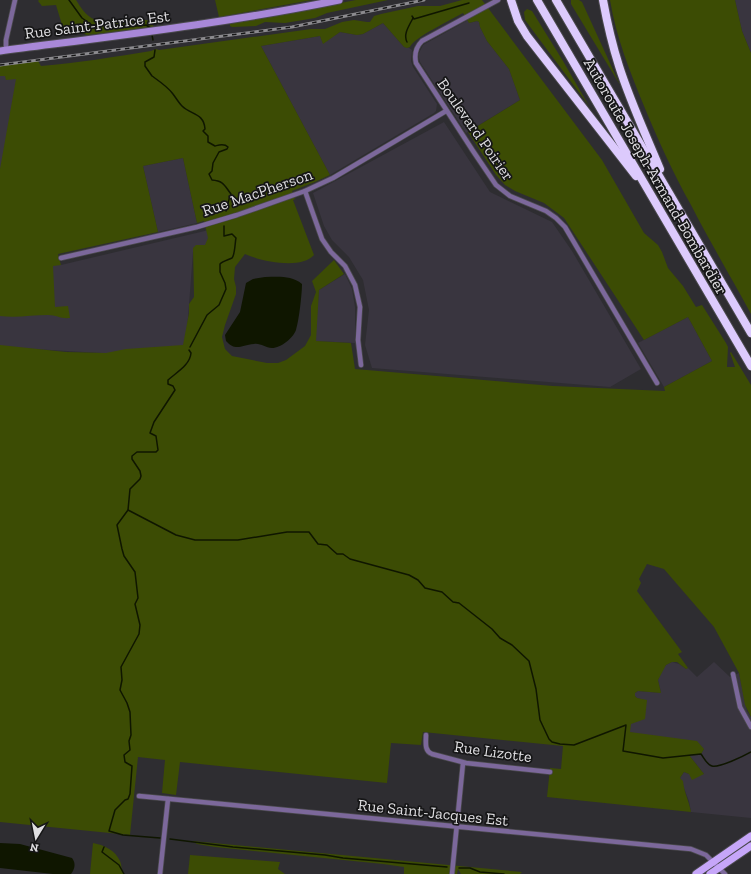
<svg xmlns="http://www.w3.org/2000/svg" width="751" height="874" viewBox="0 0 751 874" font-family="'Zilla Slab',serif">
  <rect width="100%" height="100%" fill="#2e2d31"/>
  <g fill="#39353f">
    <polygon points="735,0 751,0 751,53 742,31"/>
    <polygon points="468,20 469,23 477,21 479,22 480,27 487,41 509,69 520,100 466,133 420,62 419,58 419,53 423,45"/>
    <polygon points="383,23 404,47 409,48 412,50 411,61 413,67 435,101 437,104 436,111 434,113 330,175 261,46 320,36 323,43 340,32 357,35 363,34"/>
    <polygon points="24,73 0,191 0,76"/>
    <polygon points="444,122 490,192 552,222 572,251 641,369 610,387 372,368 365,345 369,310 363,280 349,257 332,240 324,226 313,193"/>
    <polygon points="183,158 197,223 158,232 143,166"/>
    <polygon points="209,230 209,247 193,252 185,358 0,347 0,285 40,259 61,265"/>
    <polygon points="345,274 352,289 355,307 355,343 315,341 319,290"/>
    <polygon points="688,317 712,361 664,387 638,343"/>
    <polygon points="672,662 679,664 686,669 688,668 697,677 714,662 730,677 739,673 747,711 751,717 751,818 691,812 689,801 680,778 684,772 689,774 704,774 689,755 701,754 704,749 629,732 630,724 647,701 637,698 635,696 635,693 638,691 661,693 658,680 663,668 666,665"/>
  </g>
  <g fill="#3c4c04" fill-rule="evenodd">
    <path d="M39 0H76C80 6 84 13 90 17 104 27 133 16 150 21L154 27 87 35 71 29 63 28 56 5 42 6 38 1Z"/>
    <polygon points="215,0 312,0 219,17"/>
    <polygon points="356,0 388,0 327,13 315,18 285,23 265,22 256,26 232,27 230,26 230,24 268,17"/>
    <path d="M462 0H482L602 160 644 233 658 245 662 252 668 268 683 286 696 307 702 305 726 343 728 347 727 367H735L730 353 731 352 751 385V717L745 705 739 673 714 627 664 569 647 564 639 579 641 583 637 591 682 652 678 654 688 668 686 669 677 662H672L666 665 658 680 661 693 638 691 635 693V696L637 698 647 700 645 719 631 724 630 732 697 741 704 749 701 754 689 755 704 774 692 780 689 774 684 772 680 778 683 781C684 792 689 801 691 812L547 797 550 768 561 769 563 746 423 732 421 745 391 743 387 783 180 762 176 795 162 793 165 760 138 757 130 835 0 822V345L66 352 106 353 126 349 183 345 189 313V304L194 297V294L193 248 196 245H205L208 238 204 221 197 223 183 158 143 166 158 232 58 254 61 265 53 266 55 307 68 306 70 318C60 319 57 315 48 315 32 315 17 318 0 316V169L16 79 6 80 5 76H0V66L38 61 41 66C77 63 114 57 151 51L156 49 159 50 311 29H325L342 22 354 20 367 22H370L374 16 381 14 418 6H440ZM463 13 469 23 477 21 479 22 480 27 487 41 509 69 520 100 468 132 496 175 505 185 515 191 544 203 564 218 644 340 688 317 712 361 664 387 665 391 553 386 355 369 351 343 316 341 319 290 344 274 334 260 312 281 316 292 311 306V335L305 346 286 360 278 363H267L232 356 225 349 222 337 225 325 236 294V287L234 279 235 267 245 254C260 261 301 270 314 255L293 200 295 199 292 191 315 182 330 175 261 46 320 36 323 44 340 32 357 35 363 34 383 23 404 47 407 48 410 47C413 38 453 19 463 13Z"/>
    <polygon points="571,0 579,0 582,2 620,85 571,4"/>
    <path d="M610 0H735L742 31 751 53V314C731 277 710 242 691 205 673 173 658 140 644 106 630 72 616 37 610 0Z"/>
    <polygon points="527,9 532,11 563,61 589,106 525,20 524,12"/>
    <polygon points="192,841 522,872 520,874 461,874 458,869 457,874 404,874 404,867 383,864 215,847 197,844"/>
    <path d="M93 843C104 845 115 850 120 861 122 866 121 870 124 874H90Z"/>
    <polygon points="190,855 280,862 278,869 285,874 188,874"/>
  </g>
  <g fill="#0f1600">
    <path d="M265 277C278 277 291 275 302 284 302 294 299 321 296 330 293 338 281 348 272 348 265 348 261 343 254 344 241 345 236 352 226 341L225 335 240 312 246 283 253 279Z"/>
    <path d="M0 843 20 844 72 858C76 863 75 869 71 874H53L0 868Z"/>
  </g>
  <g fill="none" stroke-linecap="round" stroke-linejoin="round">
    <g stroke="#0f1600" stroke-width="1.5">
      <polyline points="69,0 82,18 92,25 106,25 116,28 146,25 151,28"/>
      <polyline points="412,16 414,19 469,3"/>
      <polyline points="152,35 153,40"/>
      <path d="M407 42C403 34 409 26 413 18"/>
      <path d="M155 50 154 57 145 62V66C147 69 150 73 152 76 159 81 168 87 173 94 176 98 179 103 182 106 191 115 204 113 205 129L203 131 208 136V142L215 146C219 145 224 143 228 147L227 149 219 152 213 163 212 171 209 174 212 180C224 181 224 185 231 194 228 200 228 205 226 211"/>
      <path d="M190 347 207 315 219 305 226 289 225 283 220 272V264C223 261 228 260 232 258 235 255 235 242 236 238L232 234 224 236V226"/>
      <path d="M128 510 176 535 195 540H238L287 532H309L318 544 327 545 337 554H343L350 559 409 575 418 580 425 588 442 592 453 602 459 603 492 629 500 638 512 645 529 661 536 689 540 720 549 739 552 742 560 744 574 745 626 725 623 751 663 758 701 754C704 758 707 765 712 766 719 768 744 756 751 752"/>
      <path d="M160 838 123 835 109 831 115 810 125 800 128 799 130 794 132 766 125 762 124 755 130 750 129 741 131 735 130 712 127 703 120 690 122 680 121 667 139 634 140 625 135 604 138 598 135 572 124 556 122 549 117 525 128 510 130 489 140 479 141 476 140 471 132 459V456L137 452H156L158 450 156 436 150 433 154 422 175 390 173 386 168 384V380C177 372 190 365 191 353L189 350"/>
      <polyline points="170,839 233,847 325,855 343,858 447,867"/>
      <polyline points="104,847 102,852 119,865 124,874"/>
      <polyline points="459,868 470,868 480,872 504,874"/>
    </g>
    <defs>
      <g id="street">
        <path d="M498 0 422 41C416 47 414 54 416 63L473 151 496 185 510 196 546 211 556 218 565 227 657 383"/>
        <polyline points="6,50 6,40 15,0"/>
        <polyline points="305,191 322,239 331,252 345,266 355,285 360,307 358,340 361,365"/>
        <polyline points="61,258 197,227 237,215 305,191 333,178 446,111"/>
        <polyline points="733,674 740,707 751,727"/>
        <path d="M426 735C426 742 424 751 432 754L466 763 550 772"/>
        <polyline points="139,796 691,849 706,855 725,874"/>
        <polyline points="160,874 168,799"/>
        <polyline points="452,874 463,763"/>
      </g>
      <path id="secondary" d="M0 51C114 36 227 23 339 0"/>
      <g id="primary">
        <polyline points="696,874 751,836"/>
        <polyline points="710,874 751,846"/>
      </g>
      <g id="highway">
        <polyline points="511,0 518,21 527,36 636,176"/>
        <polyline points="537,0 751,366"/>
        <polyline points="556,0 751,333"/>
        <path d="M603 0C607 22 612 44 619 66 630 101 646 135 660 169"/>
      </g>
    </defs>
    <use href="#street" stroke="#4a494d" stroke-width="6"/>
    <use href="#secondary" stroke="#4a494d" stroke-width="9"/>
    <use href="#primary" stroke="#4a494d" stroke-width="9"/>
    <use href="#highway" stroke="#4a494d" stroke-width="10"/>
    <use href="#street" stroke="#7c689b" stroke-width="4.5"/>
    <use href="#secondary" stroke="#a888d8" stroke-width="7"/>
    <use href="#primary" stroke="#c6a6f9" stroke-width="7"/>
    <use href="#highway" stroke="#dccafc" stroke-width="8"/>
    <defs>
      <polyline id="rail" points="0,65 292,27 424,0"/>
    </defs>
    <use href="#rail" stroke="#8b8a8e" stroke-width="3"/>
    <use href="#rail" stroke="#161617" stroke-width="1.5" stroke-dasharray="4.5" stroke-linecap="butt"/>
  </g>
  <g text-anchor="middle" stroke-width="3.5" stroke-linejoin="round" paint-order="stroke">
    <g font-size="16" fill="#dfdee1" stroke="#161617">
      <text transform="translate(97 24) rotate(-7)" y="6">Rue Saint-Patrice Est</text>
      <text transform="translate(476 129) rotate(55)" y="6">Boulevard Poirier</text>
      <text transform="translate(656 176) rotate(60)" y="6">Autoroute Joseph-Armand-Bombardier</text>
      <text transform="translate(257 192) rotate(-19)" y="6">Rue MacPherson</text>
      <text transform="translate(493 751) rotate(8)" y="6">Rue Lizotte</text>
      <text transform="translate(433 812) rotate(6)" y="6">Rue Saint-Jacques Est</text>
    </g>
  </g>
  <g transform="translate(36 838) rotate(190)" stroke="#161617" stroke-width="3" paint-order="stroke">
  <path d="M0-3L7 15L0 10L-7 15Z" fill="#dfdee1"/>
  <text y="-6" font-size="11" font-weight="bold" text-anchor="middle" fill="#dfdee1">N</text>
  </g>
</svg>
